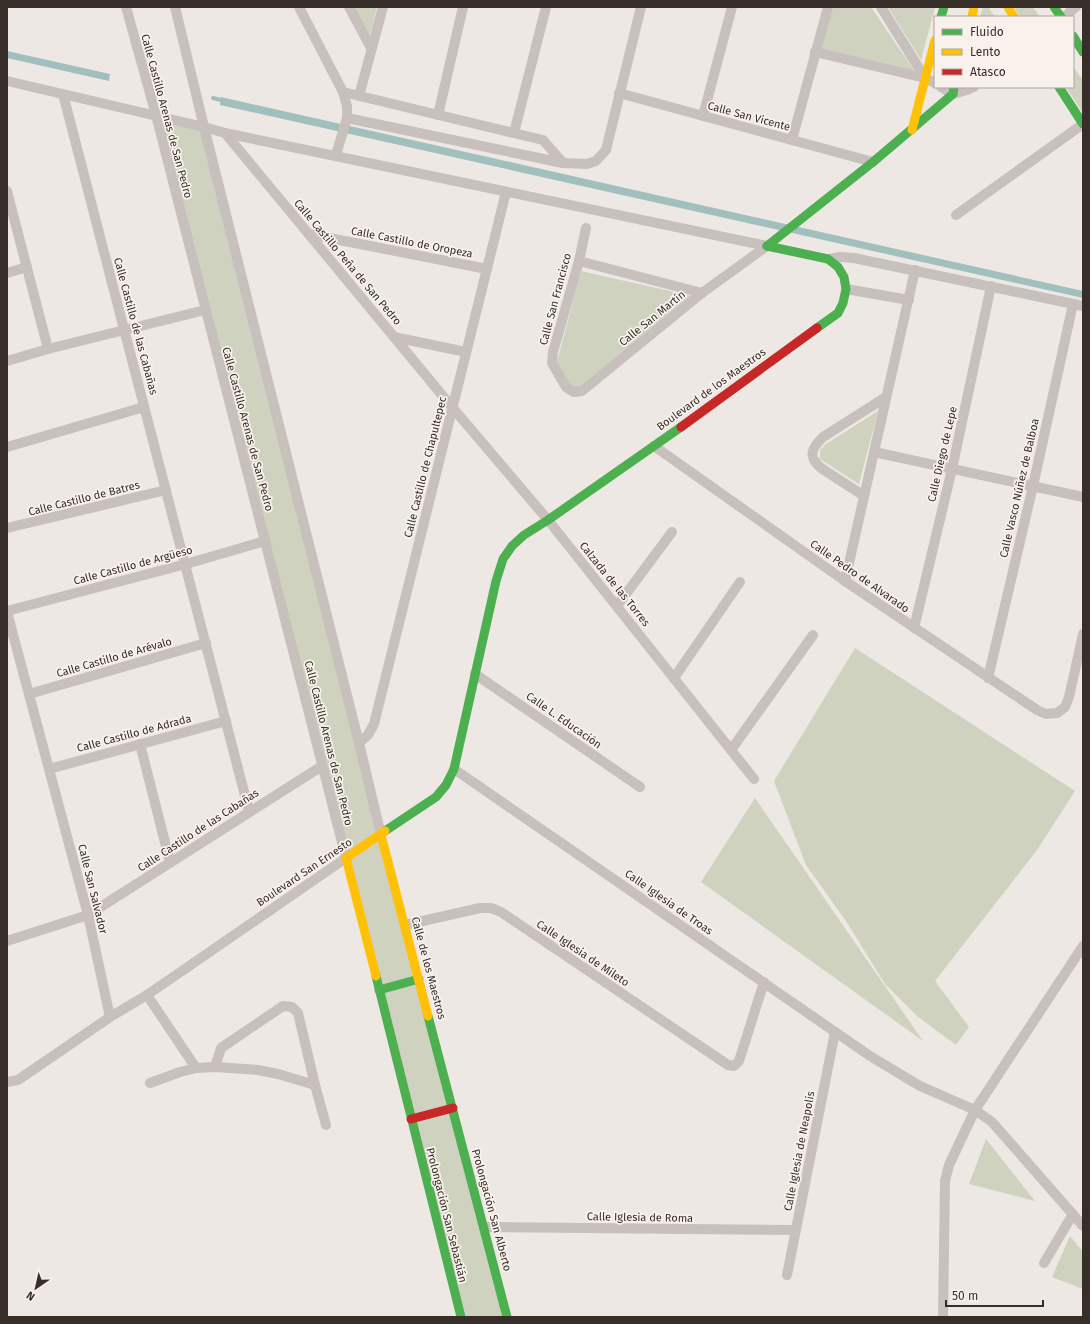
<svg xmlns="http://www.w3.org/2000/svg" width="1090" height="1324" viewBox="0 0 1090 1324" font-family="'Fira Sans',sans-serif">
  <rect width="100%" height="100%" fill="#ede8e3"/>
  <g fill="#cfd2be">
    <polygon points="353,7 377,7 370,35"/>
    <polygon points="832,7 871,7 915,72 820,49"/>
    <polygon points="888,7 935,7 921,60"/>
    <polygon points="983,7 988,7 995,17 980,17"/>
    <polygon points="1014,7 1033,7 1040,17 1020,17"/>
    <polygon points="1073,67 1083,80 1083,113 1066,87 1073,87"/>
    <polygon points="159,119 202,128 503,1317 465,1317"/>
    <polygon points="581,271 692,296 582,386 576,388 568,382 557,362"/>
    <polygon points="878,411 859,484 820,459 820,450 826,444"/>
    <polygon points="855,648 1075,791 1037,850 935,981 969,1027 956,1045 917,1016 885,984 846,921 806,865 774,781"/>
    <polygon points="755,798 923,1041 701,882"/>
    <polygon points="986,1139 1035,1201 969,1184"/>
    <polygon points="1070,1236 1083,1252 1083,1289 1052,1277"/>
  </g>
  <g fill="#a1bfbc">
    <polygon points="7,51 110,74 109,81 7,58"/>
    <polygon points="221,97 1083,291 1083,298 220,105"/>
  </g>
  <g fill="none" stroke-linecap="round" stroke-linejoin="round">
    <polyline stroke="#a1bfbc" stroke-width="4" points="213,98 225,101"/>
    <g stroke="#c7c0bc" stroke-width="10">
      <polyline points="175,7 204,127 359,743 381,835"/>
      <polyline points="299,7 343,92 347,106 347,118 336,155"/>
      <polyline points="349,7 371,48"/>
      <polyline points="881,7 925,78"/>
      <polyline points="1064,17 1076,7"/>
      <polyline points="815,52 925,78 935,83"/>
      <polyline points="7,81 204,127 225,133 767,246"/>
      <polyline points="941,87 953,94 967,90 974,87"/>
      <polyline points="343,92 543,140 563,163"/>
      <polyline points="619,93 873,162"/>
      <polyline points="63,94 249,811"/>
      <polyline points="359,96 383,7"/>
      <polyline points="438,115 463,7"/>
      <polyline points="703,116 732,7"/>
      <polyline points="347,118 563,163 587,164 596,161 606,150 641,7"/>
      <polyline points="225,133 452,407 548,520 754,779"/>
      <polyline points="514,133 546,7"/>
      <polyline points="792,140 828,7"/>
      <polyline points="7,191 48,349"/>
      <polyline points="956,215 1083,124"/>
      <polyline points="586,228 579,261 553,352 552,363 566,387 574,392 582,391 702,293 767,246"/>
      <polyline points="309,234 487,269"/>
      <polyline points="828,259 841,257 854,258 1083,306"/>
      <polyline points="579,261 702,293"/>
      <polyline points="7,273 27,267"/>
      <polyline points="846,289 909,300"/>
      <polyline points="394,337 466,352"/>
      <polyline points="7,361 48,349 205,310"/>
      <polyline points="654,446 845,581 1037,710 1046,714 1057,713 1065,707 1069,697 1083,634"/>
      <polyline points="7,447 144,407"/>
      <polyline points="874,452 1083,497"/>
      <path d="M864 496 821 468C807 456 812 448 823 437L886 397"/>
      <polyline points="7,528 166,490"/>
      <polyline points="845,581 915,270"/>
      <polyline points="617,606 672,532"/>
      <polyline points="7,611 186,564 265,541"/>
      <polyline points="7,612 88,915 110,1017"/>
      <polyline points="914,628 952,469 991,286"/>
      <polyline points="475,674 640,787"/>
      <polyline points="674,678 740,582"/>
      <polyline points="988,678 1033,486 1073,304"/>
      <polyline points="29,694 206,643"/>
      <polyline points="359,743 368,735 374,724 506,192"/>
      <polyline points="140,744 170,862"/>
      <polyline points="731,750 813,635"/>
      <polyline points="49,769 226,721"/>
      <polyline points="454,769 870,1056 920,1086 975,1110 992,1122 1083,1226"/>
      <polyline points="405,925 480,908 491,908 501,912 728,1065 734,1066 739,1061 764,982"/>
      <polyline points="7,941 88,915 322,766"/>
      <polyline points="147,995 196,1068"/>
      <polyline points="215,1067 221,1048 283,1006 292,1007 298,1013 315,1085 326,1125"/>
      <polyline points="7,1082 18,1080 110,1017 147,995 346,858 156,115 126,7"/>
      <polyline points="150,1083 180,1072 196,1068 215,1067 258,1070 278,1074 315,1085"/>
      <polyline points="484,1227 796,1230"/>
      <polyline points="1044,1263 1073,1214"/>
      <polyline points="787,1275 835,1032"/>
      <polyline points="943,1317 945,1181 949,1165 975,1110 1083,946"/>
    </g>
    <g stroke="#4caf50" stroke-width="9">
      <polyline points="1054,7 1061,17"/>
      <polyline points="941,17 944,7"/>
      <polyline points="1073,36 1083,52"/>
      <polyline points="1059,87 1083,124"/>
      <polyline points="767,246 873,162 953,94 954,87"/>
      <polyline points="767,246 828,259 838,267 844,277 846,289 843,303 838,313 817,328"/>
      <polyline points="385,831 436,797 446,785 454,769 496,581 503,559 512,546 524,535 548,520 681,427"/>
      <polyline points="376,976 461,1317"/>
      <polyline points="379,990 419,979"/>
      <polyline points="428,1016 507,1317"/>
    </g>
    <g stroke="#ffc107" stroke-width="9">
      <polyline points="1008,7 1014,17"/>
      <polyline points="972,17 974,7"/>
      <polyline points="912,130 935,40"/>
      <polyline points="381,835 428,1016"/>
      <polyline points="376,976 346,858 385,831"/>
    </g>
    <g stroke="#c62828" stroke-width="9">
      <polyline points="681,427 817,328"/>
      <polyline points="411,1119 453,1108"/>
    </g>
  </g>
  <g text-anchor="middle" stroke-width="3.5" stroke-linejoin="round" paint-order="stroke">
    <g font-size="11" fill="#372e2a" stroke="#f9f2ec">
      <text transform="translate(167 116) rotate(75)" y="4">Calle Castillo Arenas de San Pedro</text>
      <text transform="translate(749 116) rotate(15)" y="4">Calle San Vicente</text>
      <text transform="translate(412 242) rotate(11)" y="4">Calle Castillo de Oropeza</text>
      <text transform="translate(348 262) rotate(50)" y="4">Calle Castillo Peña de San Pedro</text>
      <text transform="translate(555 299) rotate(-75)" y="4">Calle San Francisco</text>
      <text transform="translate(652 318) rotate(-39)" y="4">Calle San Martín</text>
      <text transform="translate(136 326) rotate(75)" y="4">Calle Castillo de las Cabañas</text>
      <text transform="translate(711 389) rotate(-36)" y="4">Boulevard de los Maestros</text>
      <text transform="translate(248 429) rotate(75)" y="4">Calle Castillo Arenas de San Pedro</text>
      <text transform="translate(942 454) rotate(-77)" y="4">Calle Diego de Lepe</text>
      <text transform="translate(425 467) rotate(-76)" y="4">Calle Castillo de Chapultepec</text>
      <text transform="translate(1019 488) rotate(-77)" y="4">Calle Vasco Núñez de Balboa</text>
      <text transform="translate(84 498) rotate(-14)" y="4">Calle Castillo de Batres</text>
      <text transform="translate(133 565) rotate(-15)" y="4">Calle Castillo de Argüeso</text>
      <text transform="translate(860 576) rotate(35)" y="4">Calle Pedro de Alvarado</text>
      <text transform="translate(615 584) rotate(51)" y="4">Calzada de las Torres</text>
      <text transform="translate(114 657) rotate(-16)" y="4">Calle Castillo de Arévalo</text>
      <text transform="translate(564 720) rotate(35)" y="4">Calle L. Educación</text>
      <text transform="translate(134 733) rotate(-15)" y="4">Calle Castillo de Adrada</text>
      <text transform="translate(329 743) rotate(76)" y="4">Calle Castillo Arenas de San Pedro</text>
      <text transform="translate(198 830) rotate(-33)" y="4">Calle Castillo de las Cabañas</text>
      <text transform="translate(304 872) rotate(-34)" y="4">Boulevard San Ernesto</text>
      <text transform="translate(93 889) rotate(76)" y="4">Calle San Salvador</text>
      <text transform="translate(669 902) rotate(35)" y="4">Calle Iglesia de Troas</text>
      <text transform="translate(583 953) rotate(34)" y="4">Calle Iglesia de Mileto</text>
      <text transform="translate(429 968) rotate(75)" y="4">Calle de los Maestros</text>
      <text transform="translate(799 1151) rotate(-79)" y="4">Calle Iglesia de Neapolis</text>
      <text transform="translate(492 1210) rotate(75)" y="4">Prolongación San Alberto</text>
      <text transform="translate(447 1215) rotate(76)" y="4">Prolongación San Sebastián</text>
      <text transform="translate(640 1217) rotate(1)" y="4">Calle Iglesia de Roma</text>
    </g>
  </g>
  <rect width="1090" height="1324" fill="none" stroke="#372e2a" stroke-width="16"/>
  <rect x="934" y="16" width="140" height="72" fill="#f9f2ec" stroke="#aba49e"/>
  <rect x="942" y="29" width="20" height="6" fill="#4caf50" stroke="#aba49e"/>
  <text x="970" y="36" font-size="12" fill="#372e2a">Fluido</text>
  <rect x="942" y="49" width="20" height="6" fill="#ffc107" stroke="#aba49e"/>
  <text x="970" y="56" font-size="12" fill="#372e2a">Lento</text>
  <rect x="942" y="69" width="20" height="6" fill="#c62828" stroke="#aba49e"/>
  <text x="970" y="76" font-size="12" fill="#372e2a">Atasco</text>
  <g transform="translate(36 1288) rotate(214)" stroke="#f9f2ec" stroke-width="3" paint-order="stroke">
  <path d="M0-3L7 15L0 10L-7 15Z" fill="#372e2a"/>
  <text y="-6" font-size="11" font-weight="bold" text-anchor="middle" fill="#372e2a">N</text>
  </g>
  <path d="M946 1300v6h97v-6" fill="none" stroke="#372e2a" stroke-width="2"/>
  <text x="952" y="1300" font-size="12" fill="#372e2a" stroke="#f9f2ec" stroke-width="3" paint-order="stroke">50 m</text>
</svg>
